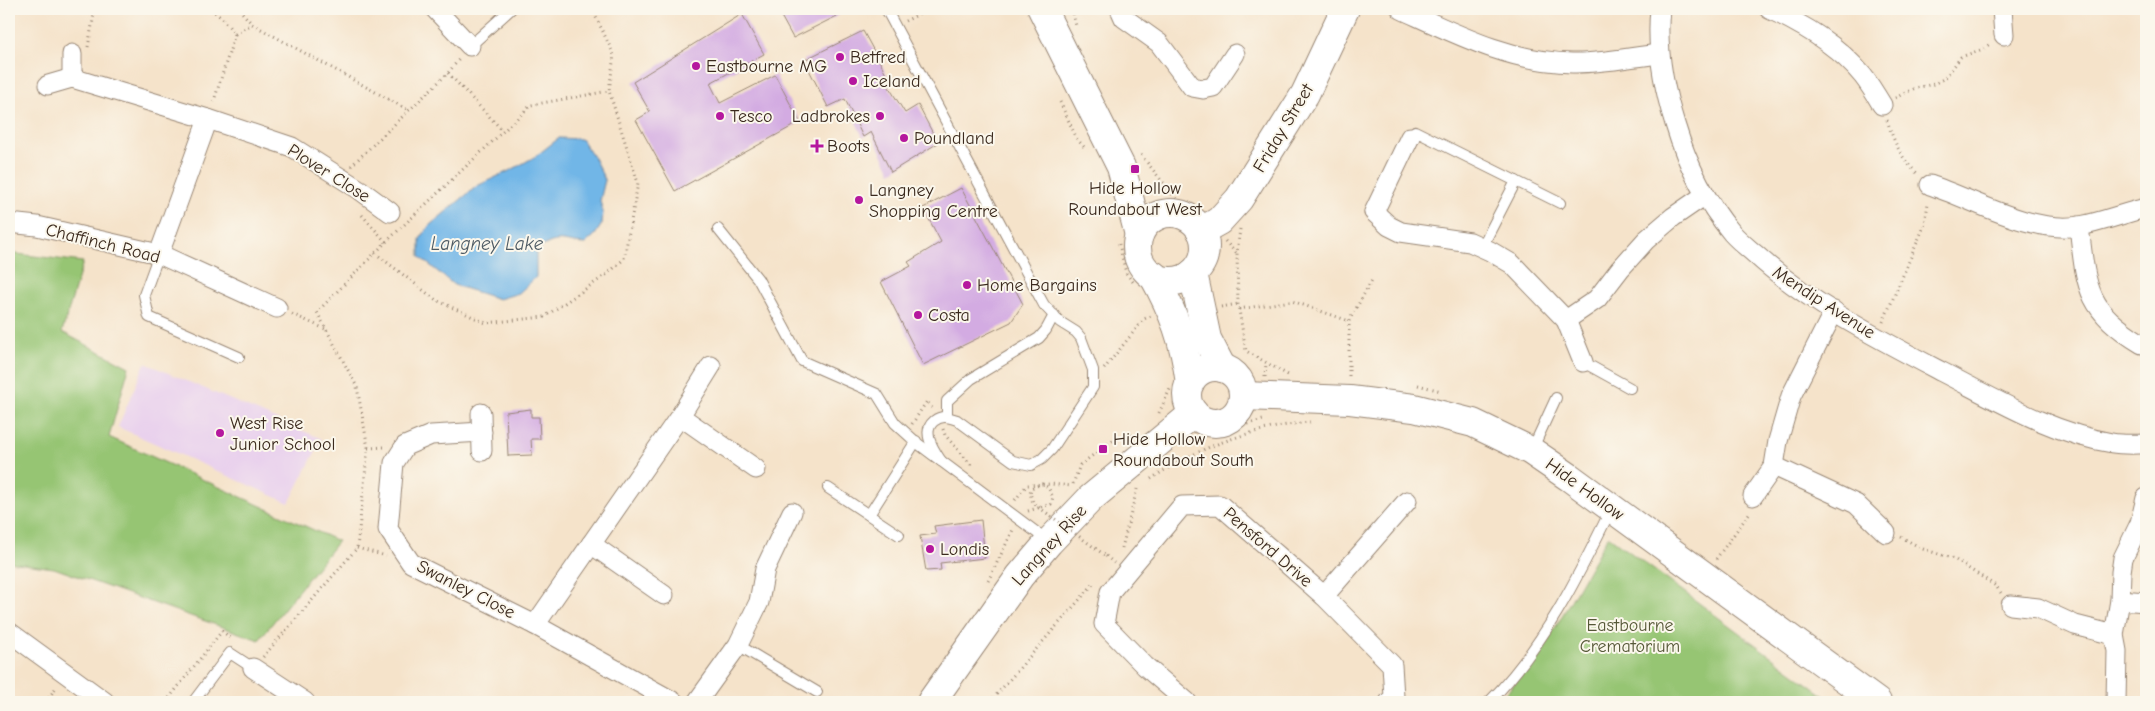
<svg xmlns="http://www.w3.org/2000/svg" width="2155" height="711" viewBox="0 0 2155 711" font-family="'Comic Neue',sans-serif">
  <rect width="100%" height="100%" fill="#fbf7ec"/>
  <filter id="ink" filterUnits="userSpaceOnUse"><feTurbulence type="fractalNoise" baseFrequency=".02" numOctaves="2"/><feDisplacementMap in="SourceGraphic" scale="10" xChannelSelector="R" yChannelSelector="G"/><feConvolveMatrix kernelMatrix="1 2 1 2 8 2 1 2 1" color-interpolation-filters="sRGB"/></filter>
  <filter id="wash" filterUnits="userSpaceOnUse"><feTurbulence type="fractalNoise" baseFrequency=".0096" numOctaves="4" result="noise"/><feDisplacementMap in="SourceGraphic" scale="20" xChannelSelector="R" yChannelSelector="G"/><feGaussianBlur stdDeviation="1.12" result="paint"/><feColorMatrix in="noise" values="0 0 0 0 0 0 0 0 0 0 0 0 0 0 0 0 0 1.4 0 .05"/><feComposite in="paint" operator="in"/></filter>
  <g filter="url(#wash)">
    <rect width="100%" height="100%" fill="#f5e3ca"/>
    <polygon fill="#e9d1ed" points="145,363 322,439 289,503 118,427"/>
    <g fill="#96c573" stroke="#687848">
      <polygon points="9,253 83,262 62,332 129,367 109,437 338,541 259,640 54,568 9,562"/>
      <polygon points="1608,536 1833,702 1499,702 1543,649"/>
    </g>
    <path fill="#71b6e7" stroke="#567082" d="M559 138 581 139 594 158 605 180 600 201 603 212 602 224 595 235 585 244C561 243 559 234 536 251V277L519 293 499 299 454 285 420 257V239L430 225 477 186 513 169 536 156Z"/>
    <g id="blocks">
      <g fill="#d3abe2">
        <polygon points="777,9 851,9 793,38"/>
        <polygon points="742,14 764,54 710,83 720,103 775,75 800,122 675,191 636,120 650,112 633,82"/>
        <polygon points="863,31 888,77 884,79 905,113 918,105 938,143 891,172 871,132 863,137 845,99 828,107 804,60"/>
        <polygon points="961,188 1023,304 1011,322 923,365 881,282 911,266 908,262 941,242 923,208"/>
        <polygon points="531,409 531,417 539,417 540,439 531,439 532,455 508,456 506,412"/>
        <polygon points="981,520 985,558 940,563 941,570 926,571 920,536 936,534 934,526"/>
      </g>
    </g>
  </g>
  <g filter="url(#ink)">
    <use href="#blocks" fill-opacity="0" stroke="#988674" stroke-width="1"/>
    <g fill="none" stroke-linecap="round" stroke-linejoin="round">
      <defs>
        <g id="lane">
          <path d="M886 9 1038 294 1044 305 1060 322 1076 332 1081 338 1093 370V387L1052 449 1042 459 1031 465 1013 461 957 420C948 417 942 415 934 421 921 432 934 450 941 461"/>
          <polyline points="470,46 511,9"/>
          <polyline points="1410,137 1415,131 1560,203"/>
          <polyline points="718,229 758,279 802,361 877,394 895,423 917,443 1048,541"/>
          <polyline points="1482,247 1516,181"/>
          <polyline points="159,254 144,295 149,317 239,357"/>
          <polyline points="1583,362 1630,388"/>
          <polyline points="947,416 947,401 971,379 1039,338 1046,330 1054,315"/>
          <polyline points="1532,450 1556,398"/>
          <polyline points="828,488 899,535"/>
          <polyline points="869,515 916,441"/>
          <polyline points="738,645 817,692"/>
          <polyline points="193,702 230,653 253,668"/>
          <path d="M1489 702C1543 648 1578 577 1611 509"/>
        </g>
        <g id="street">
          <polyline points="435,9 470,46"/>
          <polyline points="1120,9 1124,18 1159,43 1192,87 1203,89 1213,87 1235,54"/>
          <path d="M1401 9C1456 34 1510 62 1572 63 1600 64 1631 57 1659 54"/>
          <path d="M1660 9C1656 48 1663 86 1675 124 1687 164 1705 201 1732 233 1739 241 1747 247 1755 254 1809 303 1877 338 1942 372 1997 400 2051 433 2112 443 2123 445 2135 444 2146 444"/>
          <path d="M1769 9C1804 25 1838 45 1863 76 1870 85 1876 95 1882 105"/>
          <polyline points="2002,9 2004,35"/>
          <polyline points="72,78 72,54"/>
          <polyline points="48,85 72,78 208,119 292,147 360,190 390,212"/>
          <polyline points="1410,137 1374,212 1389,226 1401,232 1470,242 1490,251 1512,264 1566,320 1583,362"/>
          <path d="M1930 185C1975 200 2031 234 2080 226 2102 222 2124 213 2146 208"/>
          <polyline points="9,223 37,226 159,254 277,308"/>
          <path d="M2079 226C2086 287 2086 310 2142 344"/>
          <polyline points="159,254 208,119"/>
          <polyline points="1566,320 1597,299 1620,269 1646,240 1673,217 1705,195"/>
          <polyline points="481,413 482,451"/>
          <polyline points="680,416 756,469"/>
          <polyline points="482,432 431,435 405,446 394,463 388,529 411,563 535,625 674,702"/>
          <polyline points="1774,466 1856,504 1886,533"/>
          <polyline points="1753,496 1774,466 1778,441 1791,396 1834,311"/>
          <polyline points="591,544 664,595"/>
          <polyline points="1324,596 1407,501"/>
          <polyline points="2120,600 2146,602"/>
          <polyline points="2011,605 2038,608 2075,625 2114,635"/>
          <polyline points="535,625 680,416 711,366"/>
          <polyline points="9,632 105,702"/>
          <polyline points="253,668 305,702"/>
          <polyline points="697,702 738,645 759,602 765,569 792,512"/>
          <polyline points="1187,702 1145,666 1104,624 1110,592 1182,506 1220,505 1324,596 1392,665 1394,697 1389,702"/>
          <polyline points="2116,702 2117,651 2114,635 2120,600 2121,572 2123,558 2140,523 2146,498"/>
        </g>
        <g id="secondary">
          <polyline points="1042,9 1121,167 1139,235"/>
          <circle cx="1171" cy="247" r="34"/>
          <polyline points="1201,231 1219,221 1239,199 1305,94 1345,9"/>
          <polyline points="1193,273 1207,339 1222,368"/>
          <path d="M1153 275C1174 313 1184 340 1190 383"/>
          <circle cx="1215" cy="395" r="28"/>
          <polyline points="1243,396 1350,400 1414,408 1473,423 1531,451 1569,477 1877,702"/>
          <polyline points="931,702 1020,576 1049,542 1091,498 1194,413"/>
        </g>
      </defs>
      <use href="#lane" stroke="#988674" stroke-width="12"/>
      <use href="#street" stroke="#988674" stroke-width="21"/>
      <use href="#secondary" stroke="#988674" stroke-width="30"/>
      <g stroke="#988674" stroke-width="3" stroke-dasharray="1 4" stroke-linecap="butt">
        <polyline points="211,9 223,19 235,34 213,104"/>
        <polyline points="239,9 252,24 408,110"/>
        <polyline points="1072,9 1076,26"/>
        <polyline points="905,21 930,9"/>
        <polyline points="235,34 252,24"/>
        <polyline points="88,47 95,9"/>
        <polyline points="448,73 502,130"/>
        <polyline points="1895,98 1915,88 1934,84 1945,78 1961,57 1983,49 1991,43"/>
        <polyline points="1060,102 1077,139 1086,149"/>
        <path d="M1887 120C1894 142 1901 159 1918 174"/>
        <polyline points="1141,155 1178,201 1194,207 1197,211"/>
        <polyline points="351,166 448,73 460,58"/>
        <polyline points="362,215 386,242"/>
        <polyline points="1240,229 1237,253 1238,304 1246,351 1288,375"/>
        <polyline points="1225,241 1236,253"/>
        <polyline points="1119,244 1126,273 1133,282"/>
        <polyline points="375,253 436,300 486,323 544,317 606,275 624,259 638,183 609,91 614,55 592,9"/>
        <polyline points="1221,307 1238,304"/>
        <polyline points="1239,309 1292,301 1349,321"/>
        <polyline points="292,314 325,329"/>
        <polyline points="1883,322 1925,224 1928,203"/>
        <polyline points="1104,369 1144,319 1151,316"/>
        <polyline points="1349,376 1349,321 1372,280"/>
        <polyline points="1265,377 1266,363"/>
        <polyline points="1418,385 1441,391"/>
        <polyline points="1159,413 1170,389"/>
        <polyline points="1229,420 1240,426 1263,420"/>
        <polyline points="912,424 927,401 932,408"/>
        <polyline points="943,429 945,435 973,467"/>
        <polyline points="368,448 385,447"/>
        <path d="M1151 479C1199 446 1253 428 1310 422"/>
        <polyline points="1073,484 1080,465 1112,441 1134,433"/>
        <polyline points="1015,500 1027,485 1051,484 1072,486"/>
        <polyline points="1028,511 1041,507"/>
        <polyline points="1901,537 1923,549 1954,559 1996,586 2001,593"/>
        <polyline points="357,548 386,556"/>
        <polyline points="1122,548 1137,489"/>
        <polyline points="1106,556 1114,563"/>
        <polyline points="1716,559 1751,511"/>
        <polyline points="988,581 1013,530"/>
        <polyline points="263,657 357,548 368,448 357,387 317,312 386,242 531,105 609,91"/>
        <polyline points="46,702 57,686"/>
        <polyline points="166,702 222,631 233,640"/>
        <polyline points="990,702 1095,582"/>
      </g>
      <use href="#lane" stroke="#fff" stroke-width="10"/>
      <use href="#street" stroke="#fff" stroke-width="19"/>
      <use href="#secondary" stroke="#fff" stroke-width="28"/>
      <polyline stroke="#988674" stroke-width="3" stroke-dasharray="1 4" stroke-linecap="butt" points="1041,507 1051,504 1053,497 1048,487 1042,484 1031,488 1030,493 1033,503 1106,556"/>
    </g>
  </g>
  <g fill="#b5179e" stroke="#fbf7ec" stroke-width="2">
    <circle cx="840" cy="57" r="5"/>
    <circle cx="696" cy="66" r="5"/>
    <circle cx="853" cy="81" r="5"/>
    <circle cx="720" cy="116" r="5"/>
    <circle cx="880" cy="116" r="5"/>
    <circle cx="904" cy="138" r="5"/>
    <path d="M814.5 138.5h5v5h5v5h-5v5h-5v-5h-5v-5h5z"/>
    <rect x="1130" y="164" width="10" height="10" rx="2.5"/>
    <circle cx="859" cy="200" r="5"/>
    <circle cx="967" cy="285" r="5"/>
    <circle cx="918" cy="315" r="5"/>
    <circle cx="220" cy="433" r="5"/>
    <rect x="1098" y="444" width="10" height="10" rx="2.5"/>
    <circle cx="930" cy="549" r="5"/>
  </g>
  <g text-anchor="middle" stroke-width="4" stroke-linejoin="round" paint-order="stroke">
    <g font-size="18" fill="#3b2a1e" stroke="#fbf7ec" text-anchor="start">
      <text x="850" y="63">Betfred</text>
      <text x="706" y="72">Eastbourne MG</text>
      <text x="863" y="87">Iceland</text>
      <text x="730" y="122">Tesco</text>
      <text x="870" y="122" text-anchor="end">Ladbrokes</text>
      <text x="914" y="144">Poundland</text>
      <text x="827" y="152">Boots</text>
      <text x="1135" y="194" text-anchor="middle">Hide Hollow<tspan x="1135" dy="21">Roundabout West</tspan></text>
      <text x="869" y="196">Langney<tspan x="869" dy="21">Shopping Centre</tspan></text>
      <text x="977" y="291">Home Bargains</text>
      <text x="928" y="321">Costa</text>
      <text x="230" y="429">West Rise<tspan x="230" dy="21">Junior School</tspan></text>
      <text x="1113" y="445">Hide Hollow<tspan x="1113" dy="21">Roundabout South</tspan></text>
      <text x="940" y="555">Londis</text>
    </g>
    <g font-size="18" fill="#3b2a1e" stroke="#fbf7ec">
      <text transform="translate(1283 128) rotate(-59)" y="6">Friday Street</text>
      <text transform="translate(329 173) rotate(32)" y="6">Plover Close</text>
      <text transform="translate(103 243) rotate(14)" y="6">Chaffinch Road</text>
      <text transform="translate(1824 302) rotate(33)" y="6">Mendip Avenue</text>
      <text transform="translate(1585 489) rotate(36)" y="6">Hide Hollow</text>
      <text transform="translate(1049 545) rotate(-48)" y="6">Langney Rise</text>
      <text transform="translate(1268 547) rotate(41)" y="6">Pensford Drive</text>
      <text transform="translate(466 589) rotate(27)" y="6">Swanley Close</text>
    </g>
    <g font-size="18" fill="#565838" stroke="#fbf7ec">
      <text x="1630" y="631">Eastbourne<tspan x="1630" dy="21">Crematorium</tspan></text>
    </g>
    <g font-size="19" font-style="italic" fill="#4e5b64" stroke="#fbf7ec">
      <text x="487" y="250">Langney Lake</text>
    </g>
  </g>
  <rect width="2155" height="711" fill="none" stroke="#fbf7ec" stroke-width="30"/>
</svg>
